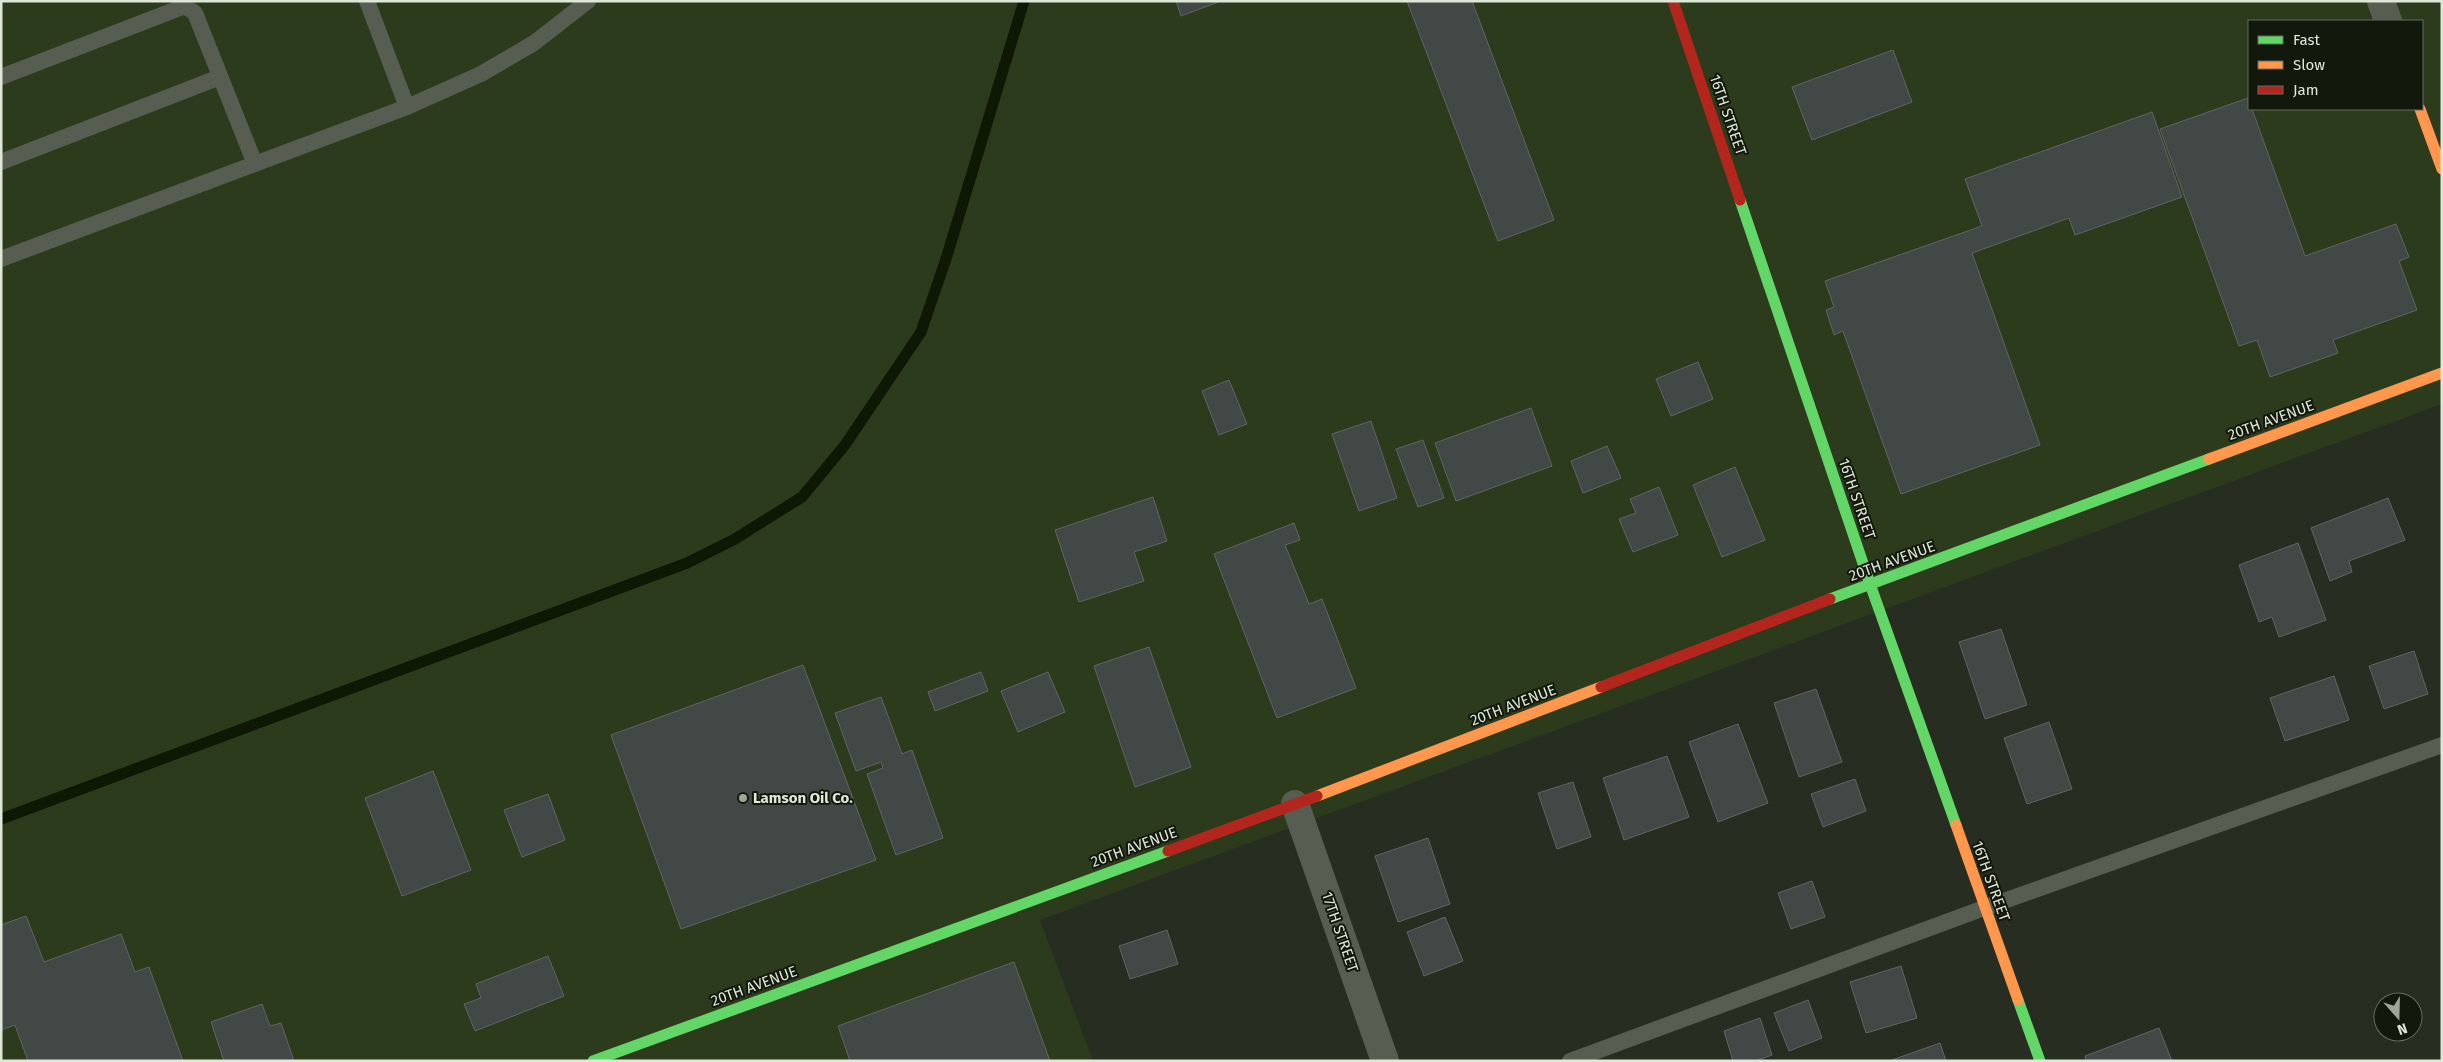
<svg xmlns="http://www.w3.org/2000/svg" width="2443" height="1062" viewBox="0 0 2443 1062" font-family="'Fira Sans',sans-serif">
  <rect width="100%" height="100%" fill="#272d20"/>
  <path fill="#2d3b1d" fill-rule="evenodd" d="M1 1H2442V404L1040 920 1093 1061H1ZM2249 21H2422V109H2249Z"/>
  <g fill="none" stroke-linecap="round" stroke-linejoin="round">
    <polyline stroke="#0e1804" stroke-width="11" points="1,819 687,563 735,539 802,497 845,445 921,332 946,259 1024,1"/>
  </g>
  <g fill="#424846" stroke="#606565">
    <polygon points="1176,1 1221,1 1181,16"/>
    <polygon points="1407,1 1472,1 1554,220 1498,241"/>
    <polygon points="1893,50 1912,102 1812,140 1792,87"/>
    <polygon points="2248,98 2249,109 2252,109 2305,256 2396,224 2409,257 2399,261 2417,310 2333,340 2338,353 2270,377 2257,340 2239,346 2160,129"/>
    <polygon points="2152,112 2182,197 2075,235 2069,218 1972,253 2040,445 1901,494 1843,331 1834,335 1826,310 1834,307 1825,281 1982,226 1965,179"/>
    <polygon points="1698,362 1713,399 1671,416 1656,379"/>
    <polygon points="1229,380 1247,424 1219,435 1202,391"/>
    <polygon points="1531,408 1552,466 1456,501 1435,443"/>
    <polygon points="1371,421 1397,498 1359,511 1332,434"/>
    <polygon points="1423,440 1444,498 1418,507 1396,449"/>
    <polygon points="1607,446 1621,478 1583,493 1571,461"/>
    <polygon points="1735,467 1765,540 1722,557 1693,485"/>
    <polygon points="1659,487 1678,535 1633,552 1619,519 1636,513 1630,499"/>
    <polygon points="1153,497 1167,541 1134,552 1144,581 1079,602 1055,530"/>
    <polygon points="2388,498 2405,540 2349,561 2352,572 2330,581 2311,528"/>
    <polygon points="1294,523 1300,540 1285,545 1309,604 1322,599 1356,688 1277,718 1214,554"/>
    <polygon points="2298,543 2326,620 2279,637 2272,617 2259,622 2239,565"/>
    <polygon points="2001,629 2027,705 1985,719 1959,642"/>
    <polygon points="1149,647 1191,767 1135,787 1094,666"/>
    <polygon points="2414,651 2428,694 2384,709 2369,666"/>
    <polygon points="803,665 876,860 681,929 611,735"/>
    <polygon points="981,672 988,691 935,711 928,692"/>
    <polygon points="1048,672 1065,712 1018,732 1001,691"/>
    <polygon points="2334,676 2349,720 2285,741 2270,698"/>
    <polygon points="1816,689 1842,762 1799,777 1774,703"/>
    <polygon points="881,697 902,754 912,750 943,838 896,855 867,774 883,768 881,762 856,771 835,713"/>
    <polygon points="2049,722 2072,789 2027,804 2004,738"/>
    <polygon points="1738,724 1768,803 1718,822 1689,742"/>
    <polygon points="1667,756 1689,817 1624,840 1603,778"/>
    <polygon points="433,771 471,870 402,896 365,798"/>
    <polygon points="1855,779 1866,811 1823,827 1811,794"/>
    <polygon points="1573,782 1591,837 1557,849 1538,793"/>
    <polygon points="548,794 565,840 522,857 504,810"/>
    <polygon points="1428,838 1450,904 1398,922 1375,856"/>
    <polygon points="1812,881 1825,917 1791,929 1778,893"/>
    <polygon points="26,916 44,962 121,934 135,972 149,967 183,1061 28,1061 15,1025 1,1030 1,925"/>
    <polygon points="1445,917 1463,961 1424,976 1407,932"/>
    <polygon points="1167,930 1178,964 1130,979 1119,946"/>
    <polygon points="548,956 564,996 475,1031 464,1004 481,998 476,984"/>
    <polygon points="1014,962 1050,1061 850,1061 838,1026"/>
    <polygon points="1901,966 1917,1018 1866,1033 1850,982"/>
    <polygon points="1808,1000 1822,1038 1789,1051 1774,1013"/>
    <polygon points="262,1004 270,1026 281,1023 294,1061 224,1061 211,1022"/>
    <polygon points="1760,1018 1772,1055 1755,1061 1733,1061 1724,1031"/>
    <polygon points="2159,1028 2172,1061 2086,1061 2085,1056"/>
    <polygon points="1940,1043 1946,1061 1889,1061"/>
  </g>
  <g fill="none" stroke-linecap="round" stroke-linejoin="round">
    <g stroke="#575d51" stroke-width="16">
      <polyline points="367,1 407,107"/>
      <polyline points="1,77 185,6 195,13 255,164"/>
      <polyline points="1,162 220,77"/>
      <polyline points="1,259 407,107 481,74 534,43 588,1"/>
      <polyline points="1570,1061 1984,908 2442,745"/>
    </g>
    <g stroke="#575d51" stroke-width="28">
      <polyline points="2381,1 2388,21"/>
      <polyline points="1295,804 1385,1061"/>
    </g>
    <g stroke="#63d668" stroke-width="11">
      <polyline points="1740,200 1870,584 1956,825"/>
      <polyline points="1830,599 2209,459"/>
      <polyline points="2018,1000 2040,1061"/>
      <polyline points="593,1061 1168,851"/>
    </g>
    <g stroke="#ff974d" stroke-width="11">
      <polyline points="2420,109 2442,169"/>
      <polyline points="2209,459 2442,373"/>
      <polyline points="1317,796 1601,687"/>
      <polyline points="1956,825 2018,1000"/>
    </g>
    <g stroke="#b3261e" stroke-width="11">
      <polyline points="1673,1 1740,200"/>
      <polyline points="1601,687 1830,599"/>
      <polyline points="1168,851 1317,796"/>
    </g>
  </g>
  <circle fill="#9fa698" stroke="#13180d" stroke-width="2" cx="743" cy="798" r="5"/>
  <g text-anchor="middle" stroke-width="4" stroke-linejoin="round" paint-order="stroke">
    <g font-size="15" fill="#dfe7d8" stroke="#13180d">
      <text transform="translate(1728 115) rotate(71)" y="5">16TH STREET</text>
      <text transform="translate(2271 420) rotate(-20)" y="5">20TH AVENUE</text>
      <text transform="translate(1857 499) rotate(71)" y="5">16TH STREET</text>
      <text transform="translate(1892 561) rotate(-20)" y="5">20TH AVENUE</text>
      <text transform="translate(1513 705) rotate(-21)" y="5">20TH AVENUE</text>
      <text transform="translate(1134 847) rotate(-20)" y="5">20TH AVENUE</text>
      <text transform="translate(1991 881) rotate(70)" y="5">16TH STREET</text>
      <text transform="translate(1340 932) rotate(71)" y="5">17TH STREET</text>
      <text transform="translate(754 986) rotate(-20)" y="5">20TH AVENUE</text>
    </g>
    <g font-size="15" font-weight="bold" fill="#dfe7d8" stroke="#13180d" text-anchor="start">
      <text x="753" y="803">Lamson Oil Co.</text>
    </g>
  </g>
  <rect width="2443" height="1062" fill="none" stroke="#dfe7d8" stroke-width="5"/>
  <rect x="2248" y="20" width="175" height="90" fill="#13180d" stroke="#656b5e"/>
  <rect x="2258" y="36" width="25" height="8" fill="#63d668" stroke="#656b5e"/>
  <text x="2293" y="45" font-size="15" fill="#dfe7d8">Fast</text>
  <rect x="2258" y="61" width="25" height="8" fill="#ff974d" stroke="#656b5e"/>
  <text x="2293" y="70" font-size="15" fill="#dfe7d8">Slow</text>
  <rect x="2258" y="86" width="25" height="8" fill="#b3261e" stroke="#656b5e"/>
  <text x="2293" y="95" font-size="15" fill="#dfe7d8">Jam</text>
  <g transform="translate(2398 1017) rotate(160)"><circle r="24" fill="#13180d" stroke="#656b5e"/>
  <path d="M0-4L9 19L0 12L-9 19Z" fill="#9fa698"/>
  <text y="-8" font-size="14" font-weight="bold" text-anchor="middle" fill="#dfe7d8">N</text>
  </g>
</svg>
